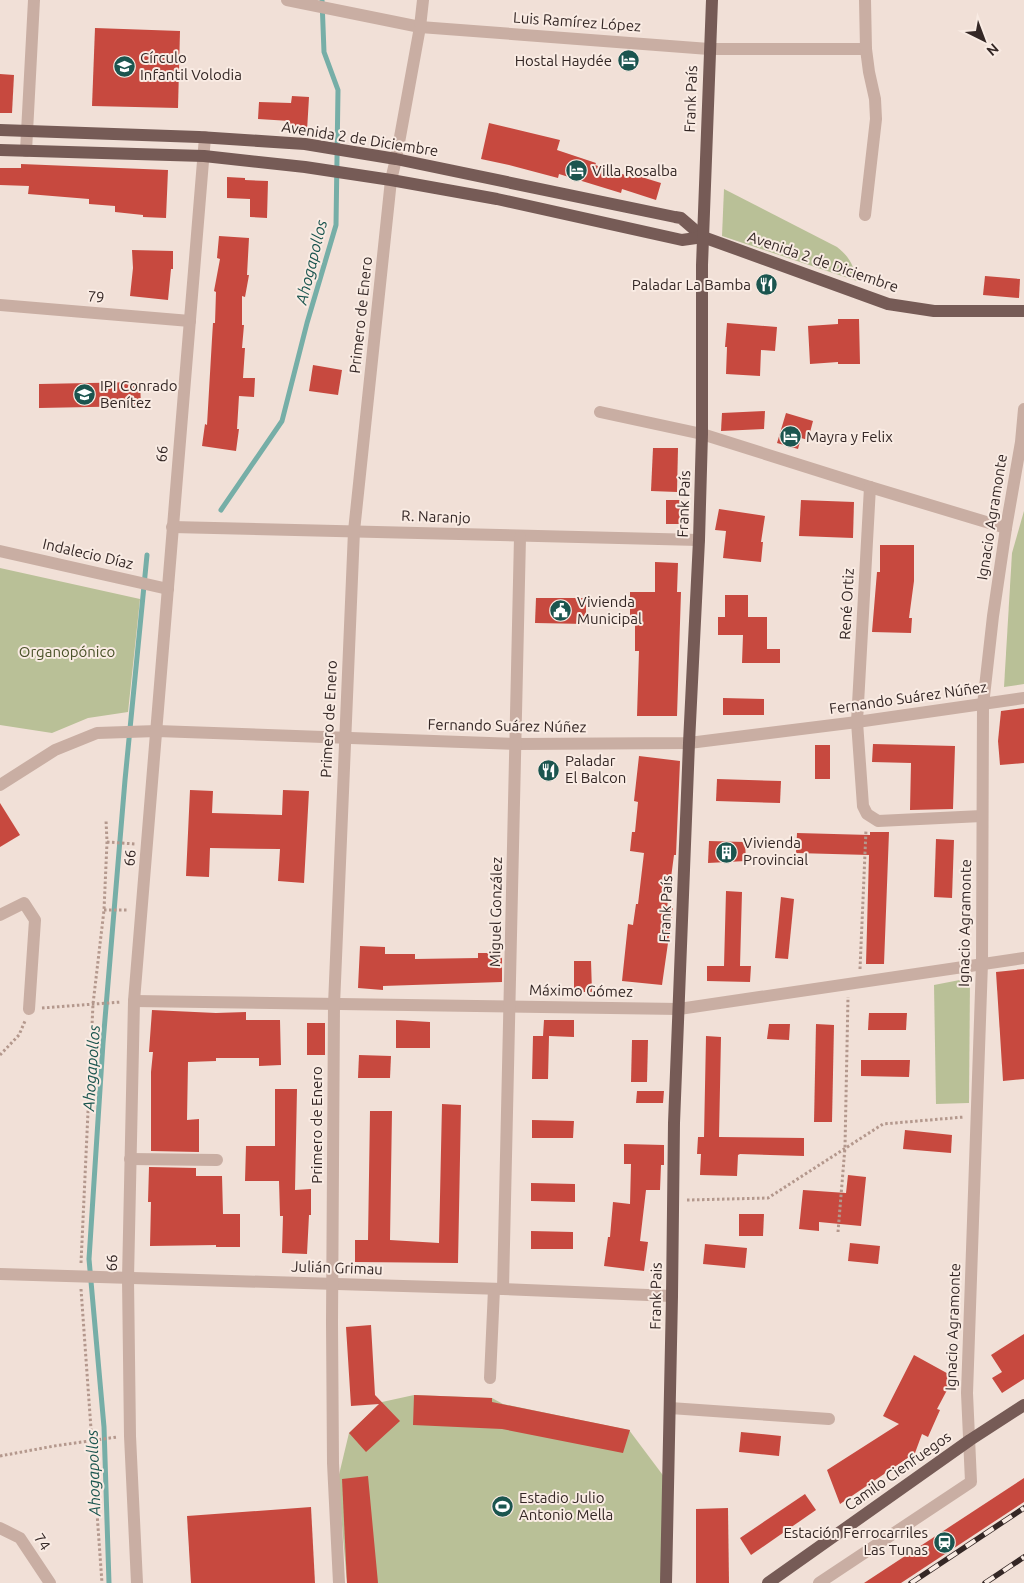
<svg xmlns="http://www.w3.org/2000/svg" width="1024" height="1583" viewBox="0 0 1024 1583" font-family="Ubuntu,sans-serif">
  <rect width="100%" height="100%" fill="#f1e0d7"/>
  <g fill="#b9c097">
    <path d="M724 189 837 247C849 256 854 266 857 281L722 236Z"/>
    <polygon points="1024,511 1024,684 1004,687 1012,553"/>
    <polygon points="0,568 140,599 128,712 88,718 52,733 0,725"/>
    <polygon points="970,978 969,1103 936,1104 934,985"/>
    <polygon points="414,1395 492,1398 503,1404 629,1430 665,1478 663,1583 347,1583 338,1479 349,1433 382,1402"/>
  </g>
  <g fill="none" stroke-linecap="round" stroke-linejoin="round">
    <g stroke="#76aea7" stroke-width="5">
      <polyline points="221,510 282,421 307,323 336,225 338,90 324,52 322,0"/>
      <polyline points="109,1583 104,1427 89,1259 103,1043 125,780 147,555"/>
    </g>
  </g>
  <g fill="#c7493f">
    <polygon points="95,28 180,31 178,108 92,106"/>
    <polygon points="0,74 14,75 12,113 0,113"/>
    <polygon points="292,96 309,97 307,131 290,130 290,121 258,119 259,102 291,103"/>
    <polygon points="489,123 560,140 557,150 596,163 595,165 634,178 635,175 661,183 656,200 622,189 621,193 559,174 558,178 509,165 481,159"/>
    <polygon points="21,164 168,170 166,218 143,217 143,215 115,212 115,206 89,204 89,199 28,194 29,186 0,185 0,168 21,168"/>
    <polygon points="227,177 245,178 245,180 268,181 267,218 250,217 250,199 227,198"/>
    <polygon points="219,236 249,238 247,275 249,275 245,297 242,296 242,325 244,325 242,348 245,348 243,378 255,378 254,397 239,396 237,429 239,429 236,451 202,446 205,424 207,425 212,339 213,323 215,323 216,292 214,291 220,259 217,258"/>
    <polygon points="132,250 173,251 173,269 171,269 168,300 130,296 133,268"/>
    <polygon points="985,276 1020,279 1019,298 983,295"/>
    <polygon points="838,319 859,319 860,364 838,364 838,362 810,364 808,326 838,324"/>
    <polygon points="727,323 777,327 775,351 761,350 760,376 726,374 727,347 725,347"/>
    <polygon points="313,365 342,370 338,395 309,391"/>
    <polygon points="140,382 141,406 39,408 39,384"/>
    <polygon points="765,411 764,429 721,431 722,413"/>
    <polygon points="786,413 813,421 808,440 801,438 798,449 777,443"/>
    <polygon points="653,448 678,448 677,492 651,491"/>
    <rect x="666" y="500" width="14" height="24"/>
    <polygon points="801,500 854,502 853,538 799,536"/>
    <polygon points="719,509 765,516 761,542 763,542 761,562 723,558 726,531 715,530"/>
    <polygon points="880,545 914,545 914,581 909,618 912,618 911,633 872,632 877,572 880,572"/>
    <polygon points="655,562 678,563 677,592 681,592 677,716 637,716 639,651 635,651 635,623 630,623 630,592 655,592"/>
    <polygon points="725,595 748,595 748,617 767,617 767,649 780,649 780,663 742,663 743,635 718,635 718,617 725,617"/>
    <polygon points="536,598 586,598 586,624 535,623"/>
    <polygon points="723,698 764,699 764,715 723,715"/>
    <polygon points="1024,708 1024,763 1000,765 998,741 1001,711"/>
    <polygon points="873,744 955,746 953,809 910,810 911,763 872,762"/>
    <rect x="815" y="745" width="15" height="34"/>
    <polygon points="639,756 680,761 676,855 674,855 667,908 673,908 662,985 622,981 628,924 633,925 636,904 638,904 644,853 630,851 632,832 635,832 638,802 634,801"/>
    <polygon points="717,779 781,781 780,803 716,801"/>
    <polygon points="190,790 213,791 212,813 282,815 283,790 309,791 304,883 278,881 280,849 210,848 209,877 186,876"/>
    <polygon points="0,803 20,835 0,847"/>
    <polygon points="870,832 889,832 884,964 866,964 869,855 796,853 797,833 870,835"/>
    <polygon points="936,839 954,840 952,898 934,897"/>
    <polygon points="709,841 745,842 746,861 708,863"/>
    <polygon points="726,891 742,892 740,966 751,966 750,982 707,981 707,966 724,966"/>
    <polygon points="781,897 794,899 788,959 775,958"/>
    <polygon points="360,946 385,947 385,954 415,954 415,959 478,958 478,953 502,953 502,982 383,986 383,990 358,988"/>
    <polygon points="574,961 591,961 592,992 574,992"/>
    <polygon points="1024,969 1024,1079 1003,1081 996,972"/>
    <polygon points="152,1010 216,1013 246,1012 246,1020 280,1020 281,1065 259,1066 259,1058 216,1058 216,1061 188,1062 187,1120 199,1119 199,1152 151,1151 151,1072 153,1052 149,1052"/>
    <polygon points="869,1013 907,1013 906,1030 868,1030"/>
    <polygon points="396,1020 430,1022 430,1048 396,1048"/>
    <polygon points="544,1020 574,1020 574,1037 549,1036 548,1079 532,1079 533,1036 543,1036"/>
    <rect x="307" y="1023" width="18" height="32"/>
    <polygon points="769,1024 790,1024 789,1040 767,1039"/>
    <polygon points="816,1024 834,1025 832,1122 814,1122"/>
    <polygon points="706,1036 721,1037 719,1137 804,1138 804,1156 740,1154 738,1155 737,1176 700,1175 701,1154 697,1154 698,1137 704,1137"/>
    <polygon points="632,1040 648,1040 647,1082 631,1082"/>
    <polygon points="359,1055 391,1056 390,1078 358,1078"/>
    <polygon points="861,1060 910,1060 909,1077 861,1076"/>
    <polygon points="275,1089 297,1089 295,1190 311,1189 311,1215 309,1215 307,1254 282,1253 283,1216 280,1216 279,1181 245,1181 246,1146 275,1146"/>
    <polygon points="637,1091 664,1091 663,1103 636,1103"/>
    <polygon points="442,1104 461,1105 458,1263 355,1262 355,1240 368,1240 370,1111 392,1111 390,1240 439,1243"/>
    <polygon points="532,1120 574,1121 573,1138 532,1138"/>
    <polygon points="905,1130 952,1135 951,1153 903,1149"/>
    <polygon points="624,1144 664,1145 664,1165 661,1165 660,1190 646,1190 640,1241 648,1242 644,1271 604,1266 608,1237 610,1237 613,1202 630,1204 631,1164 624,1164"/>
    <polygon points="149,1167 196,1168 196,1176 222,1176 223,1214 240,1214 240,1247 216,1247 216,1245 150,1246 151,1202 148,1202"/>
    <polygon points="848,1175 866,1177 861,1226 819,1222 819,1231 799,1229 803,1190 846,1193"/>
    <polygon points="531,1183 575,1184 575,1202 531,1201"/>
    <polygon points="739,1214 764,1214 763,1236 739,1236"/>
    <polygon points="531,1231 573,1232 573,1249 531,1249"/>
    <polygon points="850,1243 880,1246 878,1264 848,1261"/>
    <polygon points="705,1244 747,1248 745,1268 703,1264"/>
    <polygon points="371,1325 375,1395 400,1421 366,1452 349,1433 379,1404 351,1406 346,1327"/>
    <polygon points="1024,1334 1024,1379 1002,1393 992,1378 1002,1372 991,1355"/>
    <polygon points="914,1355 954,1377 937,1409 940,1410 928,1437 922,1434 915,1453 840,1504 827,1470 899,1424 883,1416"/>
    <polygon points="414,1395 492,1398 492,1402 630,1430 623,1453 502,1429 413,1425"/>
    <polygon points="741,1432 781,1436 779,1456 739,1452"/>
    <polygon points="368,1476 378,1583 347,1583 342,1479"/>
    <polygon points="1024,1478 1024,1502 901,1583 864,1583"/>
    <polygon points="805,1494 816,1510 751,1555 740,1538"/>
    <polygon points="311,1507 315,1583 191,1583 187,1516"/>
    <polygon points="728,1508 729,1583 696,1583 696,1509"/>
  </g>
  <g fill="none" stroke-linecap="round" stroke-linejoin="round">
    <g stroke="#b4988d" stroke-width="3" stroke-dasharray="2.5 2.5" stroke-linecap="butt">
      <polyline points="107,842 135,844"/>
      <polyline points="104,910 129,910"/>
      <polyline points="860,969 866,830"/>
      <polyline points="42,1008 121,1002"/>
      <polyline points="0,1055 19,1035 25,1021"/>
      <polyline points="687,1200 768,1198 883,1124 964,1117"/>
      <polyline points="838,1232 845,1147 848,997"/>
      <polyline points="81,1263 93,1004 104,910 107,842 106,820"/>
      <polyline points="81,1289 102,1583"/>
      <polyline points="0,1456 54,1446 117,1437"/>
    </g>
    <g stroke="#c9aea3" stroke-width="12">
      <polyline points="287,0 420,27 709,49 866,49"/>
      <polyline points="865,0 866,49 869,72 875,99 876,119 865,215"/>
      <polyline points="26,151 34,0"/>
      <polyline points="0,305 190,321"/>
      <polyline points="600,412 702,434 870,487 1006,528"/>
      <polyline points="870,487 857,722 863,806 867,814 878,821 982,816"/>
      <polyline points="172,527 699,540"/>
      <polyline points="0,551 168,589"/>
      <polyline points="0,785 55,750 97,733 157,731 516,744 689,743 857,722 1024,698"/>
      <polyline points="0,915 24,903 35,920 29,1009"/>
      <polyline points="134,1001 679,1009 1024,958"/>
      <polyline points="130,1159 217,1160"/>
      <polyline points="0,1274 503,1289 672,1296"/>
      <polyline points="503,1289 520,537"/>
      <polyline points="490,1378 494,1289"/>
      <polyline points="670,1408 829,1419"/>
      <polyline points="0,1528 20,1538 50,1583"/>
      <polyline points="137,1583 130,1436 128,1279 134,1001 205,137"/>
      <polyline points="339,1583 333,1463 332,1323 334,1005 354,531 391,180 396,159 420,27 423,0"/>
      <polyline points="819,1583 971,1482 967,1393 982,963 983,705 993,616 1006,528 1021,442 1024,409"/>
    </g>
    <g stroke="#765b56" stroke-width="12">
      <polyline points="0,130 199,137 305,144 396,159 675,217 681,218 703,237 888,304 934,311 1024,311"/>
      <polyline points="0,150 204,156 305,167 391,180 497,199 682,240 703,237"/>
      <polyline points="666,1583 672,1296 674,1123 689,743 699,540 702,434 702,265 712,0"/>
      <polyline points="768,1583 970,1440 1024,1405"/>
    </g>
    <defs>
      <g id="rail">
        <polyline points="911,1583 1024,1508"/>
        <polyline points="985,1583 1024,1557"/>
      </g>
    </defs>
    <use href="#rail" stroke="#342725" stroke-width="5.5"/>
    <use href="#rail" stroke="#f9ebe3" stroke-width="4" stroke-dasharray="11" stroke-linecap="butt"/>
  </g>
  <defs>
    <symbol id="hotel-disc" viewBox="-11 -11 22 22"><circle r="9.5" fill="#1b554f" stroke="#f9ebe3"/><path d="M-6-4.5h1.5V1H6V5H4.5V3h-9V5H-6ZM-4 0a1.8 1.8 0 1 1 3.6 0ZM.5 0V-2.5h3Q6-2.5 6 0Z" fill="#fff"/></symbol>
    <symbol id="school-disc" viewBox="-11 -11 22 22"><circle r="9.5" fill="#1b554f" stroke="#f9ebe3"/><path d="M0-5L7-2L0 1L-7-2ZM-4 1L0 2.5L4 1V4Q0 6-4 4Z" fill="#fff"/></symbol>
    <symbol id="restaurant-disc" viewBox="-11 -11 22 22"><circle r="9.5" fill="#1b554f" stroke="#f9ebe3"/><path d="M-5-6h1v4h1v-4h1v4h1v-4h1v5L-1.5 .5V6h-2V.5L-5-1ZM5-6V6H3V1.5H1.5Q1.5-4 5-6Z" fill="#fff"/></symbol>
    <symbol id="civic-disc" viewBox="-11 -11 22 22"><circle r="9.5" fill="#1b554f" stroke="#f9ebe3"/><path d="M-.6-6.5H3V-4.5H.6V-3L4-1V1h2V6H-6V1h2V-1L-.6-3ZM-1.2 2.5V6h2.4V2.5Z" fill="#fff"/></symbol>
    <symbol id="building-disc" viewBox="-11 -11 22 22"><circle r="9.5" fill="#1b554f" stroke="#f9ebe3"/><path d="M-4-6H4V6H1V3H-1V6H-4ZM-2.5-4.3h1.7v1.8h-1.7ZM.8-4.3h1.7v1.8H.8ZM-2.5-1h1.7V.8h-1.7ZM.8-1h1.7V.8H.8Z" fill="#fff"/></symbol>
    <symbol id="stadium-disc" viewBox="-11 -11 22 22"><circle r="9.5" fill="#1b554f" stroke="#f9ebe3"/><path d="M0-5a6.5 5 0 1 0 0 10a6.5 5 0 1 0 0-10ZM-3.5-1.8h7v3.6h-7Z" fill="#fff"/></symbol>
    <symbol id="station-disc" viewBox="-11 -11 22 22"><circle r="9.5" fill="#1b554f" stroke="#f9ebe3"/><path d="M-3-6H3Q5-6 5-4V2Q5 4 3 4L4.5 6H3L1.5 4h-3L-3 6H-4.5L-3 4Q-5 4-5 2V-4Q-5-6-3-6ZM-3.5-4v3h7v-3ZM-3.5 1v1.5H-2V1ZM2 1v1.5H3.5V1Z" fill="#fff"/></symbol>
  </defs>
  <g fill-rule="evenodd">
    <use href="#hotel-disc" x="616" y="48" width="25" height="25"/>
    <use href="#school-disc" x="112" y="54" width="25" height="25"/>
    <use href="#hotel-disc" x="564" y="158" width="25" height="25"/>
    <use href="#restaurant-disc" x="754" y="272" width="25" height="25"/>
    <use href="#school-disc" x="72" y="382" width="25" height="25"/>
    <use href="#hotel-disc" x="778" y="424" width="25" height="25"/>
    <use href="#civic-disc" x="548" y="598" width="25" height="25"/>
    <use href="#restaurant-disc" x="536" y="758" width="25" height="25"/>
    <use href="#building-disc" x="714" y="840" width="25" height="25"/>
    <use href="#stadium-disc" x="490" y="1494" width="25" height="25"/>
    <use href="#station-disc" x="932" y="1530" width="25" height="25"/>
  </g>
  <g text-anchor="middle" stroke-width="4" stroke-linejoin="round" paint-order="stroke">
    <g font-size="15" fill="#342725" stroke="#f9ebe3">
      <text transform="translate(577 22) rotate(4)" y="5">Luis Ramírez López</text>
      <text transform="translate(691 99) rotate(-88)" y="5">Frank País</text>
      <text transform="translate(360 139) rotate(9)" y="5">Avenida 2 de Diciembre</text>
      <text transform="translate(823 262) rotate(19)" y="5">Avenida 2 de Diciembre</text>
      <text transform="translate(96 297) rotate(5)" y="5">79</text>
      <text transform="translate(361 315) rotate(-84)" y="5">Primero de Enero</text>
      <text transform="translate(162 454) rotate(-85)" y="5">66</text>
      <text transform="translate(684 504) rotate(-88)" y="5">Frank País</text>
      <text transform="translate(436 517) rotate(2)" y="5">R. Naranjo</text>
      <text transform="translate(992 517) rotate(-81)" y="5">Ignacio Agramonte</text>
      <text transform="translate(88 554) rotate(13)" y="5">Indalecio Díaz</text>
      <text transform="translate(847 604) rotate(-87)" y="5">René Ortiz</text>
      <text transform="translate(908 698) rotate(-8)" y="5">Fernando Suárez Núñez</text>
      <text transform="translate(329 719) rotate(-87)" y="5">Primero de Enero</text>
      <text transform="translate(507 726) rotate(1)" y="5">Fernando Suárez Núñez</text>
      <text transform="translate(130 858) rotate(-85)" y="5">66</text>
      <text transform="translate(666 909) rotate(-88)" y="5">Frank País</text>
      <text transform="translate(496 912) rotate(-89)" y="5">Miguel González</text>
      <text transform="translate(965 923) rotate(-89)" y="5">Ignacio Agramonte</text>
      <text transform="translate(581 991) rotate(1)" y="5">Máximo Gómez</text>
      <text transform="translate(317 1125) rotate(-90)" y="5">Primero de Enero</text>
      <text transform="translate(112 1263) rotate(-89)" y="5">66</text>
      <text transform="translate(337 1268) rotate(2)" y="5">Julián Grimau</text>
      <text transform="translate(656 1296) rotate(-89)" y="5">Frank Pais</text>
      <text transform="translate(953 1327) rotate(-88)" y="5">Ignacio Agramonte</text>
      <text transform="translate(898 1471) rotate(-35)" y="5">Camilo Cienfuegos</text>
      <text transform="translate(42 1542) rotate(56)" y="5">74</text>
    </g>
    <g font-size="15" fill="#342725" stroke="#f9ebe3" text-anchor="start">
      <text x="140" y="63">Círculo<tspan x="140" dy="17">Infantil Volodia</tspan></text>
      <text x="612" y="66" text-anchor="end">Hostal Haydée</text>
      <text x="592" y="176">Villa Rosalba</text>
      <text x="751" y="290" text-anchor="end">Paladar La Bamba</text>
      <text x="100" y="391">IPI Conrado<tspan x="100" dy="17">Benítez</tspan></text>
      <text x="806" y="442">Mayra y Felix</text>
      <text x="577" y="607">Vivienda<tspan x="577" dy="17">Municipal</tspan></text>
      <text x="565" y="766">Paladar<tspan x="565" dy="17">El Balcon</tspan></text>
      <text x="743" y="848">Vivienda<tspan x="743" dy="17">Provincial</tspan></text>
      <text x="519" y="1503">Estadio Julio<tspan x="519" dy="17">Antonio Mella</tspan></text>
      <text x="928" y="1538" text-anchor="end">Estación Ferrocarriles<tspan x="928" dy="17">Las Tunas</tspan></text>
    </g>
    <g font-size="15" fill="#4a5229" stroke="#f9ebe3">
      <text x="67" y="657">Organopónico</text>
    </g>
    <g font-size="16" font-style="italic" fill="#1b554f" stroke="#f9ebe3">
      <text transform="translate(311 262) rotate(-76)" y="6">Ahogapollos</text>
      <text transform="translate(91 1068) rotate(-86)" y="6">Ahogapollos</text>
      <text transform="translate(93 1473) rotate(-92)" y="6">Ahogapollos</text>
    </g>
  </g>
  <g transform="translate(984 40) rotate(138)" stroke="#f9ebe3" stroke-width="4" paint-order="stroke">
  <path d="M0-4L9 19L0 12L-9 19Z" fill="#342725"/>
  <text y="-8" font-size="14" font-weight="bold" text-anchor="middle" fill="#342725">N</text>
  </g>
</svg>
